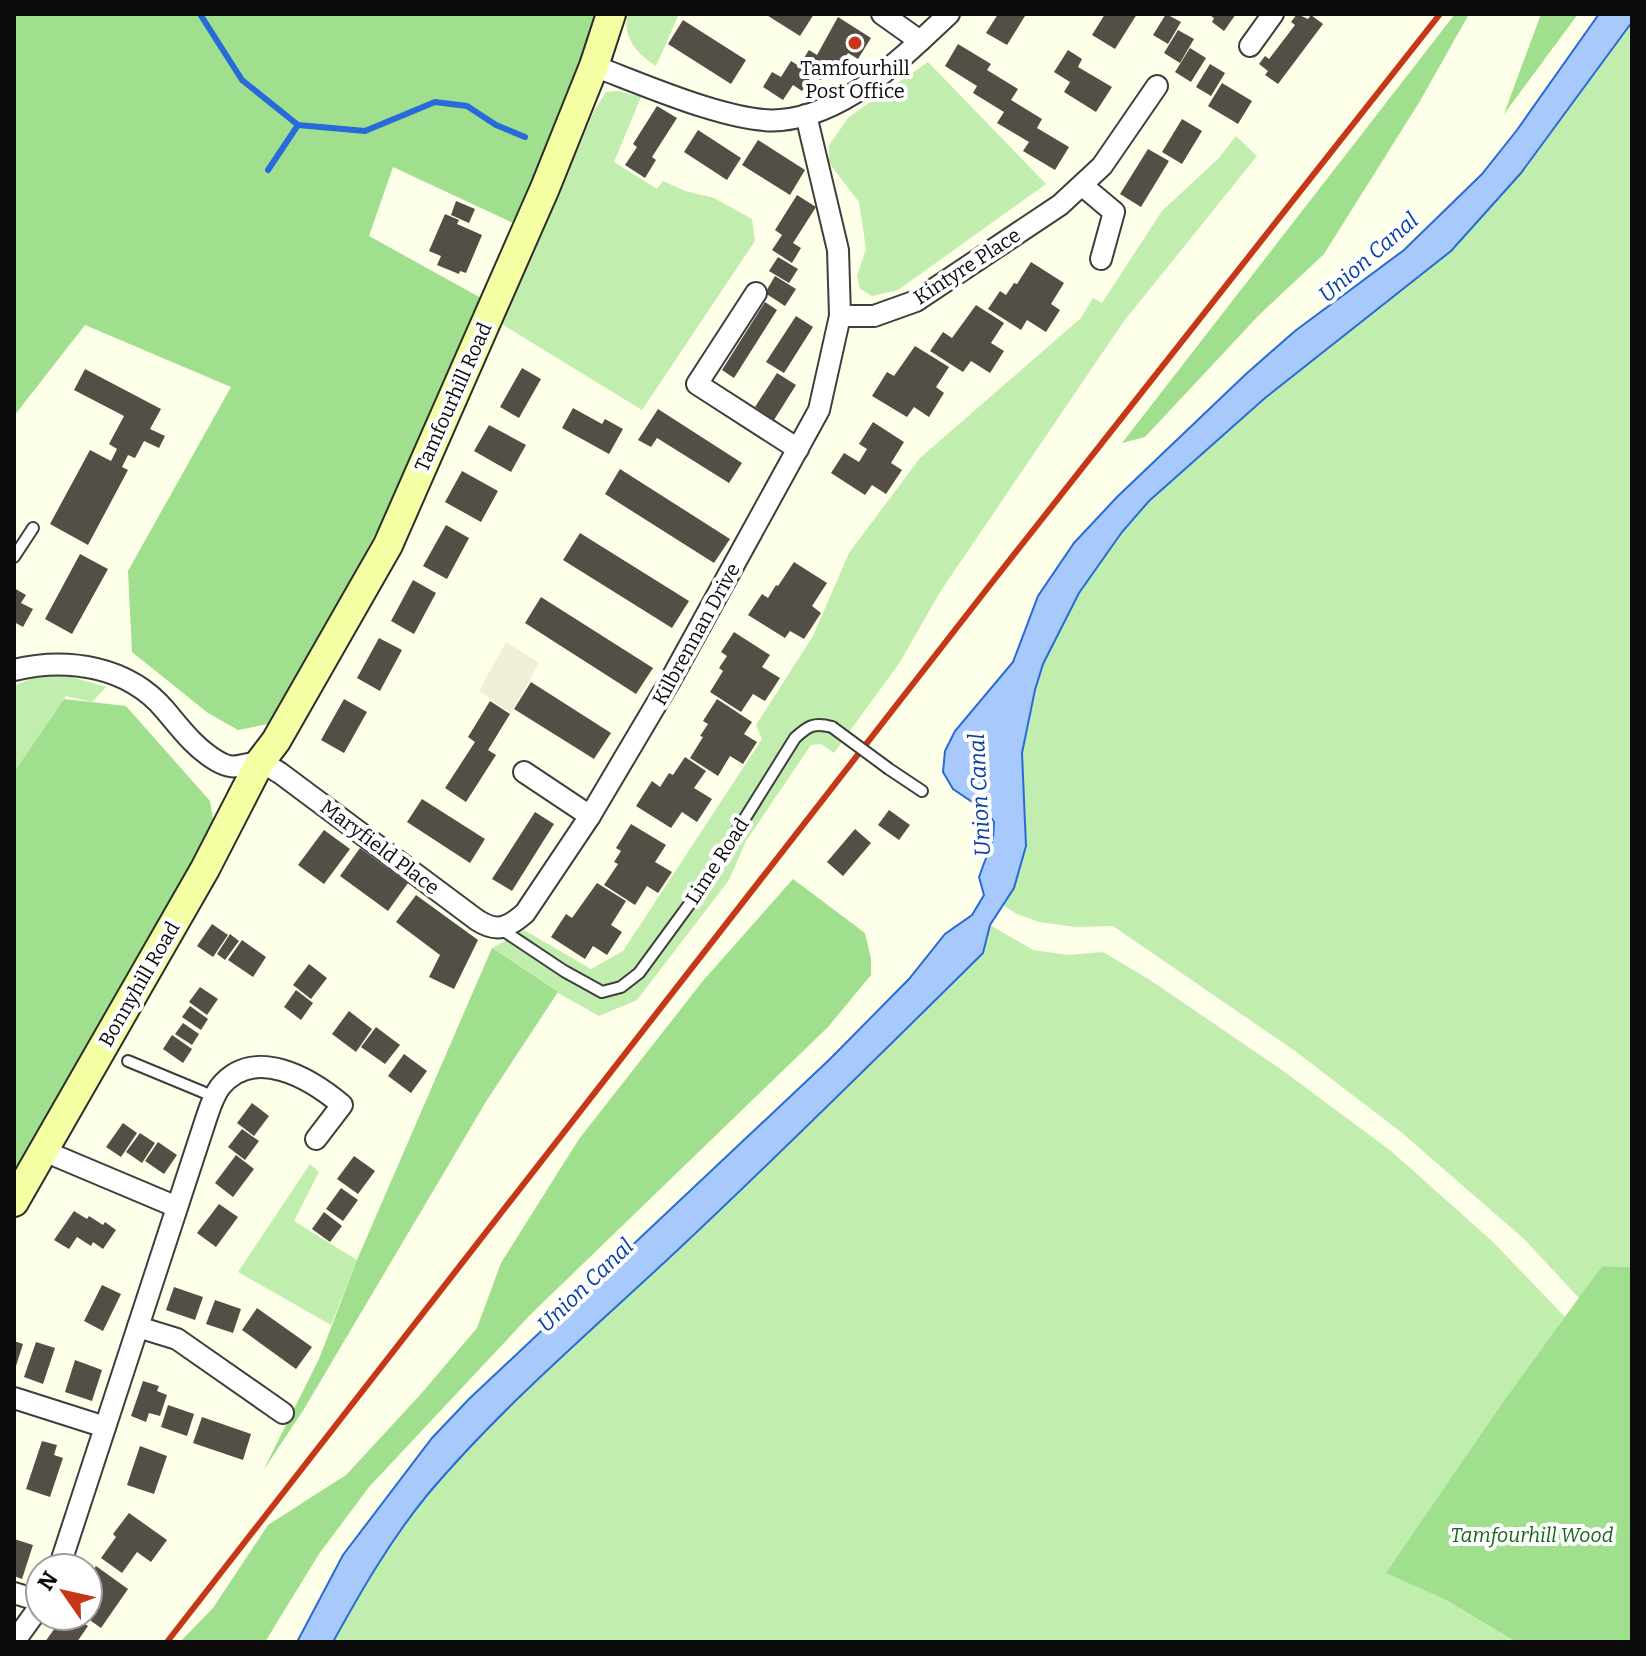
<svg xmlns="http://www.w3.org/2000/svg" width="1646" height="1656" viewBox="0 0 1646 1656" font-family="Bitter,serif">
  <rect width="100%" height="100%" fill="#feffe8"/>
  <g fill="#c1edaf">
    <path d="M628 14H679L656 66C638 55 621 36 628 14Z"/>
    <polygon points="1632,22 1632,1267 1602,1266 1579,1298 1523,1238 1401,1132 1295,1051 1113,926 1076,927 1039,922 1017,914 1002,905 1014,888 1026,821 1022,753 1027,725 1043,665 1079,593 1122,532 1149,501 1265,398 1451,251 1521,173"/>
    <polygon points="928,62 1046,184 898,290 872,296 860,289 857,276 866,249 859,202 829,163 829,145 849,117"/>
    <polygon points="618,91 641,97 614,162 657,189 663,181 685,191 714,198 752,219 755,241 642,410 500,323 595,109 606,92"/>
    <polygon points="1236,136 1257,156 1124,321 940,592 900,662 834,753 821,744 811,745 746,841 729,880 637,1000 599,1016 542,984 492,948 524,930 591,969 623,951 762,739 756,725 813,636 849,553 920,458 1081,318 1093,298 1102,303 1162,211 1219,158"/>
    <polygon points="38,676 68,676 106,687 92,702 66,696 14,772 14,686"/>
    <path d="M990 925 1033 950 1068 955 1103 952 1150 980 1282 1070 1391 1151 1493 1242 1565 1317 1505 1399 1387 1573 1446 1600 1516 1642H333C362 1592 390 1539 428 1494 507 1401 603 1320 692 1236 790 1143 887 1048 983 954Z"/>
    <polygon points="310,1164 319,1172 294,1221 357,1260 331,1325 238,1272"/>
  </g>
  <g fill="#9fdf8d">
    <polygon points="14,14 598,14 554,129 513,223 393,167 369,236 481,298 379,527 292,689 268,724 238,730 208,713 132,652 128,571 231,387 85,325 14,416"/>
    <polygon points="1455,14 1469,14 1420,101 1324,254 1259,315 1145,437 1122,443"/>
    <polygon points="1541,14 1578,14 1504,114"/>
    <polygon points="64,699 126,706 210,801 215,830 14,1176 14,772"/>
    <polygon points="793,879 865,933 871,959 871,975 828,1027 531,1314 369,1487 319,1554 265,1642 180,1642 213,1608 268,1525 346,1475 420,1395 477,1328 501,1263 579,1139 702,982"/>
    <polygon points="492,948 558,992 487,1100 304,1409 263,1471 319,1359 357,1260"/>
    <polygon points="1602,1266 1632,1267 1632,1642 1516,1642 1446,1600 1386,1573 1505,1399"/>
  </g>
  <polygon fill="#efeed8" points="506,642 539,663 511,713 479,691"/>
  <path fill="#a7c9fc" stroke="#286ad9" stroke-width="2" d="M1599 14H1632V22L1521 173 1451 251 1265 398 1149 501 1122 532 1079 593 1043 664 1035 690 1022 753 1026 846 1014 888 990 925 983 953C884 1051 785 1149 683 1245 597 1326 504 1404 428 1494 391 1539 361 1591 333 1642H297L343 1555 432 1438 469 1399 830 1059 909 979 945 934 972 915 984 895 979 877 993 839 994 822 987 812 953 789 943 772 945 751 955 731 1013 662 1038 596 1074 543 1117 497 1246 374 1295 331 1404 250 1482 174 1517 130Z"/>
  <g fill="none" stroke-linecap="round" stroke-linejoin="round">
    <g stroke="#286ad9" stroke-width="6">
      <polyline points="200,14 242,80 298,125 365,131 435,102 467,106 496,125 525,137"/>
      <polyline points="268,170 298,125"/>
    </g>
  </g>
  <g fill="#544f46">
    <polygon points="765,14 814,14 800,36"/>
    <polygon points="998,14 1025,16 1007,45 986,33"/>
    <polygon points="1105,14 1137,14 1115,49 1092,35"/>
    <polygon points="1166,14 1181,22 1168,44 1153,35"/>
    <polygon points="1208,14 1236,14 1224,31 1212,22 1214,18"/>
    <polygon points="1297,14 1308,19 1311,15 1323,24 1278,84 1265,75 1268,71 1259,64 1265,56 1269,59 1295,25 1291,22"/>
    <polygon points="838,17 871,38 858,59 848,53 838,69 831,64 821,80 812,75 802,91 793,85 783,100 763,87 772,72 781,77 791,61 799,66 809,50 817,55"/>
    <polygon points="683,20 746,60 731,84 668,44"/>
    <polygon points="1178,30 1194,39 1180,63 1164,53"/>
    <polygon points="958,44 991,64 987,70 1018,89 1011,100 1042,119 1037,128 1069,147 1055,170 1023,151 1029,142 997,123 1004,112 973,93 977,86 945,66"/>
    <polygon points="1190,48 1206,58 1191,82 1175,72"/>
    <polygon points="1068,50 1082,59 1078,67 1112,87 1096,112 1064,92 1070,82 1054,72"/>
    <polygon points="1210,64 1225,73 1211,96 1196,87"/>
    <polygon points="1222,83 1252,101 1238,124 1208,106"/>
    <polygon points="657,106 677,118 652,157 656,160 645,178 625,165 637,147 633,144"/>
    <polygon points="1182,119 1202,131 1182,164 1162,152"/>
    <polygon points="698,130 741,158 727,180 684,152"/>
    <polygon points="758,140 805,170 790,195 742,165"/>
    <polygon points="1148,149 1169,161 1141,207 1120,194"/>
    <polygon points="797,195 816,207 793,243 801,248 792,263 772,250 782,235 775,230"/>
    <polygon points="456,201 475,209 469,223 451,215"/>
    <polygon points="445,214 459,220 457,224 482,235 466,273 460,271 459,274 437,265 441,256 429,251"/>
    <polygon points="778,257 798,269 789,283 769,271"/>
    <polygon points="1031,262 1064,283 1051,304 1060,310 1046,332 1027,320 1021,330 988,309 1000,291 1006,295 1014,283 1017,284"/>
    <polygon points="775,276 796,289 785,306 765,293"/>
    <polygon points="765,302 777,310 734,378 722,370"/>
    <polygon points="976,305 1004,323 991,343 1004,351 990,373 971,361 963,372 930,351 943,332 952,338"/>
    <polygon points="796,316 813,327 784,373 766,362"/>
    <polygon points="915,346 949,367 936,387 944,393 929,417 914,407 907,417 872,396 887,372 894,376"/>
    <polygon points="522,368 541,379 519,418 500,407"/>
    <polygon points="85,369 161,409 150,429 165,436 159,448 144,441 135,458 128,455 122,467 128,470 88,545 50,524 90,450 111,461 117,449 109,444 124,416 74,390"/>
    <polygon points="777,373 796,385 774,420 755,407"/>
    <polygon points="573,408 602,424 605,419 623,429 609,454 562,428"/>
    <polygon points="658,409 742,463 729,483 657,438 651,447 638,440"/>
    <polygon points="873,422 904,442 891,463 902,470 886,494 872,485 865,495 831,473 844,453 859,462 867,449 859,444"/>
    <polygon points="489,425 526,445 511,472 474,451"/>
    <polygon points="620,469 730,539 714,563 605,494"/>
    <polygon points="462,471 498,491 481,522 445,502"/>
    <polygon points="446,525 469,538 447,579 423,566"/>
    <polygon points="580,533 689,601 672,628 563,560"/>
    <polygon points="80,554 108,569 72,634 45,619"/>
    <polygon points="794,562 827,583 812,606 821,613 804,639 790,631 785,638 748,615 762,594 768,598 776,585 778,586"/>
    <polygon points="413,580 436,593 414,634 391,621"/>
    <polygon points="14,588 26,595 21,603 33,609 23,627 14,622"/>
    <polygon points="541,597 653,668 636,694 525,623"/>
    <polygon points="734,632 770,655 762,667 780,678 765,701 753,694 741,712 710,692 723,671 719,668 727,656 721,652"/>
    <polygon points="379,638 402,650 380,691 357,678"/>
    <polygon points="531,682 611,733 594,759 514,709"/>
    <polygon points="344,699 367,712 344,753 321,740"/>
    <polygon points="717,699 752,722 744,734 757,742 743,764 730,756 718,776 690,758 703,737 700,736 708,724 703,721"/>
    <polygon points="490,701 510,714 488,750 496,755 466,802 445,788 475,742 468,737"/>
    <polygon points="685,757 706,771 694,788 712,799 697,822 682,812 671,828 636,806 652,781 660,787 669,773 673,775"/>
    <polygon points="422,799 485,839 470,863 407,822"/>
    <polygon points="889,810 910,825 899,840 878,825"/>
    <polygon points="535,812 554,824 512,891 492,879"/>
    <polygon points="631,824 666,845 655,862 672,872 658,893 647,886 635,905 604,885 618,864 614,862 621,851 616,848"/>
    <polygon points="855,829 871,843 843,876 827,862"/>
    <polygon points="324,830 350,849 324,884 298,865"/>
    <polygon points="360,848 408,883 388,911 340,876"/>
    <polygon points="597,883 626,901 611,925 622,932 607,955 593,946 585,959 551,937 566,914 572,918"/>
    <polygon points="416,895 478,940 454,989 429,977 440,955 396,922"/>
    <polygon points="212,924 228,935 213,957 197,946"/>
    <polygon points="230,934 239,941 225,960 217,954"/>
    <polygon points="242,940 266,957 253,977 228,960"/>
    <polygon points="309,964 327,978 311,999 293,985"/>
    <polygon points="200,987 218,999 207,1015 189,1002"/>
    <polygon points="296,990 313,1003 301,1020 284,1007"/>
    <polygon points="190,1006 208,1019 201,1030 182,1017"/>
    <polygon points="349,1011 372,1029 356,1052 332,1034"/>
    <polygon points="183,1023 199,1034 192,1045 175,1034"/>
    <polygon points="376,1027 400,1045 385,1064 361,1047"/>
    <polygon points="172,1035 192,1049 183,1063 163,1049"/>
    <polygon points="404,1054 427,1071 411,1093 388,1076"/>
    <polygon points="252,1103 269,1116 254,1136 237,1123"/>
    <polygon points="123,1123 137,1133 121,1157 106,1147"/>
    <polygon points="242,1129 259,1141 245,1160 228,1147"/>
    <polygon points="140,1133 155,1143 142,1163 126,1152"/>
    <polygon points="158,1142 177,1155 164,1174 145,1161"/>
    <polygon points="236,1155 254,1169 233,1197 215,1183"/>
    <polygon points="354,1156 375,1171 358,1194 337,1179"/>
    <polygon points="341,1188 358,1200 343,1221 326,1209"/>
    <polygon points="219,1204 238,1217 216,1247 197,1233"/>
    <polygon points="74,1211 87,1219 89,1216 103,1225 105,1222 116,1230 103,1249 93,1242 91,1246 77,1237 69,1249 54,1240"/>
    <polygon points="324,1212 342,1226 330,1242 312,1229"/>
    <polygon points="102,1285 121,1294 103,1331 84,1321"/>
    <polygon points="174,1287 203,1297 195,1320 166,1310"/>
    <polygon points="215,1300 241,1309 233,1333 206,1324"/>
    <polygon points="257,1308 312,1347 296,1369 242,1330"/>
    <polygon points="14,1341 23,1344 15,1369 14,1369"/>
    <polygon points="36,1342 55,1348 43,1384 24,1377"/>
    <polygon points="75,1360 102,1370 92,1401 65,1392"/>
    <polygon points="143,1381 159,1386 157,1391 167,1395 160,1416 149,1413 146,1422 131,1416"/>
    <polygon points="168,1405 194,1414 187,1436 161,1427"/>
    <polygon points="202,1417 251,1434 243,1460 193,1443"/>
    <polygon points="42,1441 57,1445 54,1455 63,1458 50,1497 26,1489"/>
    <polygon points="140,1446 167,1456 154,1494 127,1485"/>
    <polygon points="129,1513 167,1540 151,1562 137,1552 122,1573 101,1558 116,1537 113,1534"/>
    <polygon points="14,1539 33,1545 22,1579 14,1576"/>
    <polygon points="96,1566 128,1589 101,1628 84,1616 88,1616 88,1610 93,1602 88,1598 88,1577"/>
    <polygon points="68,1616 74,1616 88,1626 77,1642 45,1642 57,1625 60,1627"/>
  </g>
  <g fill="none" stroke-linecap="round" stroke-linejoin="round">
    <defs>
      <g id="service">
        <polyline points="14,557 33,528"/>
        <polyline points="889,769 922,791"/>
        <path d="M501 929 564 971 602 992 621 987 639 973 702 887 795 738C808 726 814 722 832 727"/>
        <polyline points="128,1061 215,1097"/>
      </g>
      <g id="minor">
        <polyline points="882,14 920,41"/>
        <polyline points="1250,46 1273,14"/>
        <path d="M594 66C640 83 734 125 781 120 847 114 903 57 949 14"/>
        <polyline points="1083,186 1114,212 1101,259"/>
        <polyline points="756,293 697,384 798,449"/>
        <polyline points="840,316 874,316 916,301 1060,205 1102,166 1157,86"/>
        <path d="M14 670C67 657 128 666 165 710 181 729 195 748 217 761 236 772 240 763 258 763 265 763 273 769 280 773L477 920C497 933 508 928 525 913L590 816 670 681 819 410 840 316 838 250 806 115"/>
        <polyline points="524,772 590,816"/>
        <polyline points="44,1151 177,1207"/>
        <polyline points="138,1327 177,1339 283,1413"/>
        <polyline points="14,1398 105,1427"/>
        <path d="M59 1568 207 1116C210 1107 214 1095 220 1087 254 1045 310 1078 342 1105L316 1139"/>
        <polyline points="14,1593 40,1601"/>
        <polyline points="14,1642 40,1606"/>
      </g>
      <polyline id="secondary" points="14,1202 205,869 260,762 276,741 388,545 545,188 594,66 611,14"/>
    </defs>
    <use href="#service" stroke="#3e3e3e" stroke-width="14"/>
    <use href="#minor" stroke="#3e3e3e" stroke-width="24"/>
    <use href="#secondary" stroke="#2d2d2d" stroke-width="32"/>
    <use href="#service" stroke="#fff" stroke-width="10"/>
    <use href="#minor" stroke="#fff" stroke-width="20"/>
    <use href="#secondary" stroke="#f4ffa3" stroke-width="28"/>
    <polyline stroke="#c63717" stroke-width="6" points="167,1642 990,585 1440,14"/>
    <defs>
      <polyline id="service-bridge" points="832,727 889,769"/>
    </defs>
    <use href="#service-bridge" stroke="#3e3e3e" stroke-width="14" stroke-linecap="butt"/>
    <use href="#service-bridge" stroke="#fff" stroke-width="10"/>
  </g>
  <circle fill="#c63717" stroke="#fff" stroke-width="3" cx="855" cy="43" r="8"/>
  <g text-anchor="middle" stroke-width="8" stroke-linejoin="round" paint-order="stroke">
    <g font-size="20" fill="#0b0b0b" stroke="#fff">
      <text x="855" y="75">Tamfourhill<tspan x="855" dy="23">Post Office</tspan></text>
    </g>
    <g font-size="20" fill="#0b0b0b" stroke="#fff">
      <text transform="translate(967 266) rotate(-33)" y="7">Kintyre Place</text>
      <text transform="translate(453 397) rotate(-66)" y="7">Tamfourhill Road</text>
      <text transform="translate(696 634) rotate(-61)" y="7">Kilbrennan Drive</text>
      <text transform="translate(380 847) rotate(37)" y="7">Maryfield Place</text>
      <text transform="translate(717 861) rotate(-57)" y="7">Lime Road</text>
      <text transform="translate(139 984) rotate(-60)" y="7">Bonnyhill Road</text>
    </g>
    <g font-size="20" font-style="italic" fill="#166718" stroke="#fff">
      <text x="1532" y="1542">Tamfourhill Wood</text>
    </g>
    <g font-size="22" font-style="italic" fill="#0a3fa6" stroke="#fff">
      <text transform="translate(1368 257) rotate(-41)" y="8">Union Canal</text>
      <text transform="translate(979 795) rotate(-93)" y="8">Union Canal</text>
      <text transform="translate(585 1285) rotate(-44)" y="8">Union Canal</text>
    </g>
  </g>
  <rect width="1646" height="1656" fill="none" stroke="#0b0b0b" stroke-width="32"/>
  <g transform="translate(64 1592) rotate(304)"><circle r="38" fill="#ffffff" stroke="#9d9d9d" stroke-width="2"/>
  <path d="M0-6L14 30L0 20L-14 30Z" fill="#c63717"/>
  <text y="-12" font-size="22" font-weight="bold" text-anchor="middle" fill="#0b0b0b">N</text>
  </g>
</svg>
